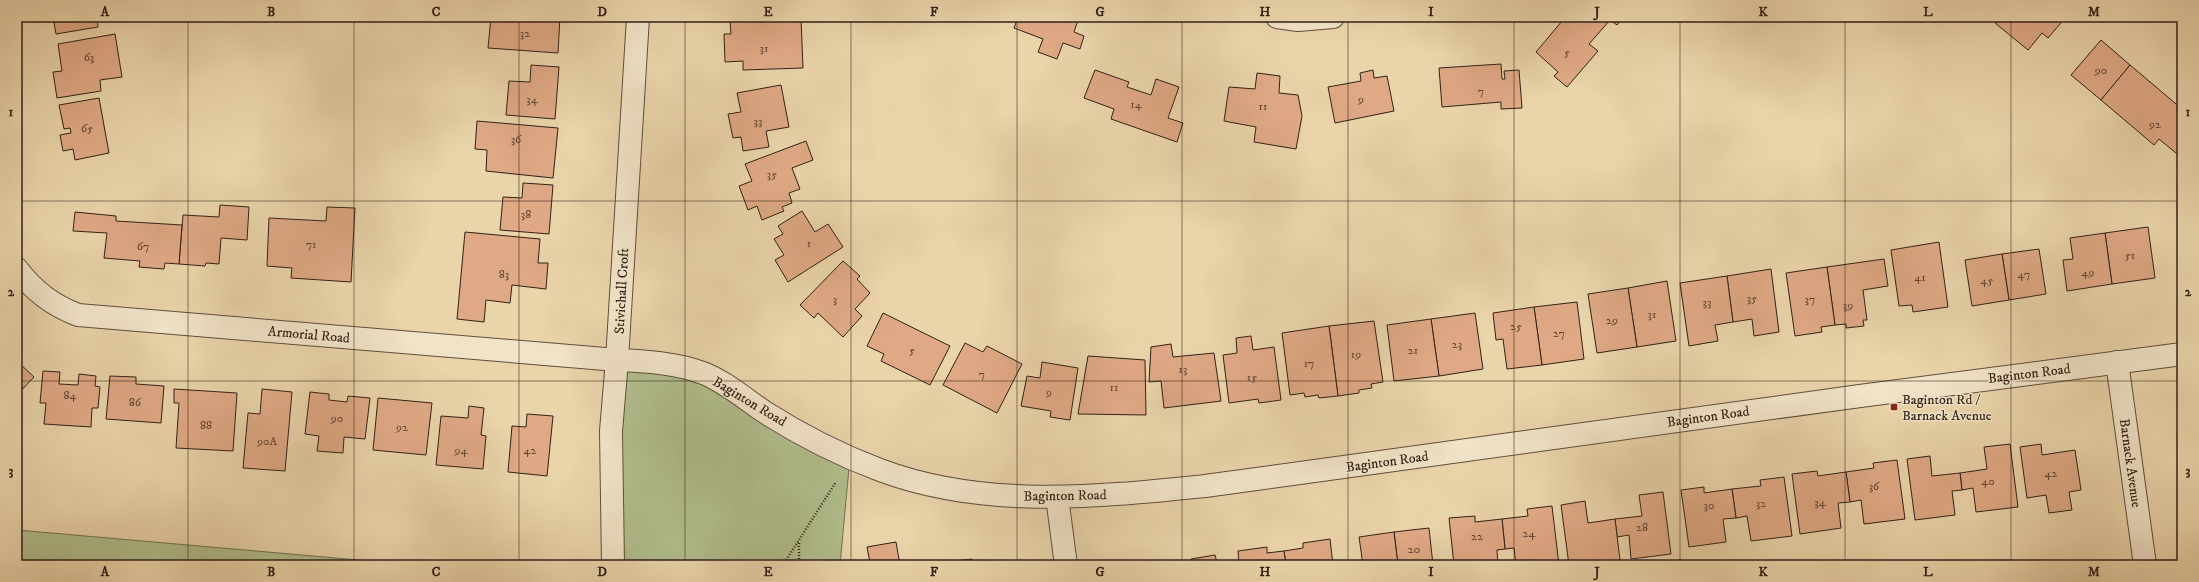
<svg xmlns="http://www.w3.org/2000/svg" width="2199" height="582" viewBox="0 0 2199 582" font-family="'IM FELL DW Pica',serif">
  <rect width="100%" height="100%" fill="#ead4aa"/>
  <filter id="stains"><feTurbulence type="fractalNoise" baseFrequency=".005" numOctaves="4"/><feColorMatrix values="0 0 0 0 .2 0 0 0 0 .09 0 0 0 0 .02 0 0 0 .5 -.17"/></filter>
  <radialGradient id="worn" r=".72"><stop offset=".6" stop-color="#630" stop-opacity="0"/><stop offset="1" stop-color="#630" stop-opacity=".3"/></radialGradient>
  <g fill="#b1be8d" stroke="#717052">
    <polygon points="617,360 670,365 850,457 840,565 613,565"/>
    <polygon points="17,530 415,565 17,565"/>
  </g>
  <g fill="#dfa985" stroke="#312117">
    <polygon points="53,17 97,17 98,27 56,34"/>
    <polygon points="491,17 560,17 558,53 488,48"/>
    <polygon points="1018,17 1079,17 1074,32 1084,36 1080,49 1063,43 1057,59 1038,52 1043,39 1014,28"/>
    <polygon points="1558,17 1624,17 1617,25 1610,20 1589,44 1598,51 1567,87 1554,76 1558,72 1536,52 1562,21"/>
    <polygon points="2000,17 2066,17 2048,38 2042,33 2028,50 1995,23"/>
    <polygon points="801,18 803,68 743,70 743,61 725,62 724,34 731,34 730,20"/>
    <polygon points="115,34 122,77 100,80 101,91 57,98 53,72 62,71 58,44"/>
    <polygon points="2101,40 2130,65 2101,100 2071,75"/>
    <polygon points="1501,64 1502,79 1505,79 1504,71 1519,70 1522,108 1501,109 1501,102 1442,107 1439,68"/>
    <polygon points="531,65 559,67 555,119 506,115 509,81 530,82"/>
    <polygon points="2130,65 2182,109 2182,158 2159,139 2154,145 2101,100"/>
    <polygon points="1095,70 1129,82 1127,87 1151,95 1156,79 1179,87 1168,118 1183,123 1177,142 1111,119 1114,109 1084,98"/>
    <polygon points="1373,70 1374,78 1387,76 1394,111 1335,123 1328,87 1361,81 1360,73"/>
    <polygon points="1257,73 1280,76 1279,93 1298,95 1302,116 1296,149 1254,142 1256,127 1224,121 1229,87 1255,89"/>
    <polygon points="781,85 789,127 766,131 769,147 743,151 741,137 733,138 728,114 741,112 737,93"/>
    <polygon points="99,98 109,153 75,160 73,149 63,151 60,135 71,133 70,128 64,129 59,105"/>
    <polygon points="477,121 558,128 553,178 486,171 487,150 475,149"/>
    <polygon points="806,141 813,160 792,168 800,189 789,193 792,203 782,207 784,211 762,220 757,206 748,210 739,186 752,181 745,164"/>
    <polygon points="523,183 553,185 549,234 500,230 503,197 522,198"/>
    <polygon points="220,205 249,207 247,240 221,238 219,264 206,263 205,266 179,264 183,215 219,217"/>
    <polygon points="327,207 355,208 351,282 291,278 292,268 267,266 269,218 326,221"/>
    <polygon points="802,211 815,232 828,224 843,247 788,282 775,260 784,255 774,239 783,234 778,226"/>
    <polygon points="75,212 116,216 116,221 182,225 179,264 165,263 164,269 139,267 140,261 104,258 107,233 73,231"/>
    <polygon points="2148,227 2155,278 2112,284 2105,233"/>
    <polygon points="465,232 540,239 538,263 548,263 546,289 512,285 510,303 486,300 484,322 457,319"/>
    <polygon points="2105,233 2112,284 2067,291 2063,260 2073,259 2070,238"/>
    <polygon points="1939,242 1948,307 1913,312 1912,305 1899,306 1891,250"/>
    <polygon points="2039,249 2046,294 2009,300 2002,254"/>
    <polygon points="2002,254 2009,300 1972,306 1965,260"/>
    <polygon points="1884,259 1888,286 1863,290 1867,320 1863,320 1864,326 1846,328 1846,324 1835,325 1827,267"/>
    <polygon points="843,261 860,276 857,279 870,293 855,309 862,316 843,337 818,313 814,318 800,305"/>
    <polygon points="1827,267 1835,325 1821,327 1822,332 1795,336 1786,273"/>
    <polygon points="1771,269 1779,332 1754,336 1752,319 1733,322 1727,276"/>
    <polygon points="1727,276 1733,322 1715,325 1718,341 1689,346 1680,283"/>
    <polygon points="1667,281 1676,341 1637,347 1628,288"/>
    <polygon points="1628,288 1637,347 1597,353 1588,294"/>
    <polygon points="1577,302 1584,359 1542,365 1534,307"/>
    <polygon points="1534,307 1542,365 1507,369 1503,339 1496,340 1493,313"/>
    <polygon points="883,313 950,346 930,385 881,361 884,354 867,346"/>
    <polygon points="1475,313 1483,369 1439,376 1431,319"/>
    <polygon points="1431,319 1439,376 1394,381 1387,325"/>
    <polygon points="1374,321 1383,382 1371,384 1372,388 1359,390 1359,393 1338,396 1329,326"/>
    <polygon points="1329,326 1338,396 1319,398 1318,395 1305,397 1304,393 1290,395 1282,333"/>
    <polygon points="1251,336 1253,350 1274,347 1281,400 1259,403 1258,399 1229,403 1223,355 1237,353 1236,338"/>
    <polygon points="965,343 983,352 987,346 1022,364 997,413 943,385"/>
    <polygon points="1171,344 1173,357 1214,353 1221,401 1164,408 1161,381 1149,382 1151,347"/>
    <polygon points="1088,356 1145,360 1146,415 1078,414"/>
    <polygon points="17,361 34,377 17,395"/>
    <polygon points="1042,362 1078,368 1070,420 1050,417 1051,411 1021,406 1027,376 1040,378"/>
    <polygon points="43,371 60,372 59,384 78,385 79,374 96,376 95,386 100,387 98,408 92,408 91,427 44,424 46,403 40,403"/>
    <polygon points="110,376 136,377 136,384 164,386 161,423 106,419"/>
    <polygon points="174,389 237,393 233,451 176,448 179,403 174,403"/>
    <polygon points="262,389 292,392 285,471 243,468 248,413 260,414"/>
    <polygon points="310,392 329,394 329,400 347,402 348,396 370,398 365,439 344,437 343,453 317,451 319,436 305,434"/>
    <polygon points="378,398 432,403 426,455 373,450"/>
    <polygon points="469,406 484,408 481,435 486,436 483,469 436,465 441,416 468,418"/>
    <polygon points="527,414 553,416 547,476 508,472 512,426 526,427"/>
    <polygon points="2010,444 2018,507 1976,512 1973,488 1962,490 1960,473 1987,469 1984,447"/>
    <polygon points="2041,444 2042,455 2075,450 2081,490 2069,492 2072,510 2049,513 2046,495 2027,498 2020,447"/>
    <polygon points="1930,456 1932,476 1960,473 1962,490 1952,491 1955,515 1915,520 1907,459"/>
    <polygon points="1897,460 1905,519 1864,524 1861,500 1850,502 1846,472 1874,468 1873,463"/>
    <polygon points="1817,471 1818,476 1846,472 1850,502 1838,503 1841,528 1800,534 1792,474"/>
    <polygon points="1784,477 1792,536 1751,541 1747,516 1736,518 1732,489 1761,486 1760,480"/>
    <polygon points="1704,487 1704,493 1732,489 1736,518 1723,519 1726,542 1689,547 1681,490"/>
    <polygon points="1663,492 1671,554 1631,559 1629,535 1617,537 1615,519 1642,516 1639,495"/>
    <polygon points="1585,501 1588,523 1615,519 1620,560 1569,565 1561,505"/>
    <polygon points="1552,506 1559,565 1516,565 1514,548 1505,549 1502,519 1528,516 1527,509"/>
    <polygon points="1475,516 1475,522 1502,519 1505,549 1497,550 1498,565 1454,565 1449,518"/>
    <polygon points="1429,528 1433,565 1398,565 1394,532"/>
    <polygon points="1394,532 1398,565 1363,565 1359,537"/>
    <polygon points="1330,539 1333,565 1286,565 1284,551 1303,548 1303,543"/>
    <polygon points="896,542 900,565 863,565 870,563 867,547"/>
    <polygon points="1267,547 1267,553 1284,551 1286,565 1239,565 1238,551"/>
    <polygon points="1215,555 1217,563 1229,561 1230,565 1192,565 1191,559"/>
    <polygon points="972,559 973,565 947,565 947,562"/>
    <polygon points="1167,562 1167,565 1139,565"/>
  </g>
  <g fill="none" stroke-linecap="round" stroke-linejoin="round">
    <defs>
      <g id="minor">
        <polyline points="1277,17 1298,20 1333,17"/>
        <path d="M17 269C34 291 52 305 78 315L617 360"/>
        <polyline points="2117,362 2145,565"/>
        <polyline points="1057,497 1066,565"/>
      </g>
      <g id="tertiary">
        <path d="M617 360C645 361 676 363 703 373 724 381 744 398 763 411 799 434 840 455 880 470 984 509 1097 497 1205 486L1860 396 2182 354"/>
        <polyline points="613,565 611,431 617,360 638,17"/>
      </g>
    </defs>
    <use href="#minor" stroke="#5f4e3c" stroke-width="24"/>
    <use href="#tertiary" stroke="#5f4e3c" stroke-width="24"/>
    <g stroke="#312117" stroke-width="2.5" stroke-dasharray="1 2" stroke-linecap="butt">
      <polyline points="783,565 836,482"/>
      <polyline points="799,565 799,542"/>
    </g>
    <use href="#minor" stroke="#f1e3c8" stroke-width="22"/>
    <use href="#tertiary" stroke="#f1e3c8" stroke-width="22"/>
  </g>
  <path fill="none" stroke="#312117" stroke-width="1" stroke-opacity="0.55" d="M188 17V565M354 17V565M519 17V565M685 17V565M851 17V565M1017 17V565M1182 17V565M1348 17V565M1514 17V565M1680 17V565M1845 17V565M2011 17V565M17 201H2182M17 381H2182"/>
  <rect fill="#8f2418" stroke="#f1e3c8" stroke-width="1.5" x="1890" y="403" width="8" height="8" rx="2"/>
  <g text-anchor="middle" stroke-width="3" stroke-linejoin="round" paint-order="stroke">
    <g font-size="12" fill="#5c4332">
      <text x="525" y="37">32</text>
      <text x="764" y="52">31</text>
      <text x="1567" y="56">5</text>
      <text x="89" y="61">63</text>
      <text x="2101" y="74">90</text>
      <text x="1481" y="95">7</text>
      <text x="532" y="103">34</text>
      <text x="1361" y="103">9</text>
      <text x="1136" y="108">14</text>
      <text x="1263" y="110">11</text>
      <text x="758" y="125">33</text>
      <text x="2155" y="128">92</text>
      <text x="87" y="132">65</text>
      <text x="516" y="143">36</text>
      <text x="772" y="178">35</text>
      <text x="526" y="218">38</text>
      <text x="809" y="247">1</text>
      <text x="311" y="248">71</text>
      <text x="143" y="250">67</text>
      <text x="2130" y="259">51</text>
      <text x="2088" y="276">49</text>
      <text x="504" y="278">83</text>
      <text x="2024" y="278">47</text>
      <text x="1920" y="281">41</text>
      <text x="1987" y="284">45</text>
      <text x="1752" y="302">35</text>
      <text x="835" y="303">3</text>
      <text x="1810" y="303">37</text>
      <text x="1707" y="306">33</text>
      <text x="1848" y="309">39</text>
      <text x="1652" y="318">31</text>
      <text x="1612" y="324">29</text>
      <text x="1516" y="330">25</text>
      <text x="1559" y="337">27</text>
      <text x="1457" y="348">23</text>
      <text x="912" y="354">5</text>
      <text x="1413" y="354">21</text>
      <text x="1356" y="358">19</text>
      <text x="1309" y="367">17</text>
      <text x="1183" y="373">13</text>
      <text x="982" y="378">7</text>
      <text x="1252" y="381">15</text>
      <text x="1114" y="391">11</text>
      <text x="1049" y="396">9</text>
      <text x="70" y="399">84</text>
      <text x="135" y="406">86</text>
      <text x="337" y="422">90</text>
      <text x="206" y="429">88</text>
      <text x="402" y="431">92</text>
      <text x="267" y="445">90A</text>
      <text x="461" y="454">94</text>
      <text x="530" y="454">42</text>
      <text x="2051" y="477">42</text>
      <text x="1988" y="485">40</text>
      <text x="1874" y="490">36</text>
      <text x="1820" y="506">34</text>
      <text x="1761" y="507">32</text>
      <text x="1709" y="509">30</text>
      <text x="1642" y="531">28</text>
      <text x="1529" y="537">24</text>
      <text x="1477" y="540">22</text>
      <text x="1414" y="553">20</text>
    </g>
    <g font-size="14" fill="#312117" stroke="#f1e3c8">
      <text transform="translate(621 291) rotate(-87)" y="5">Stivichall Croft</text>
      <text transform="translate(309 334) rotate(5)" y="5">Armorial Road</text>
      <text transform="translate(2029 373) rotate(-7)" y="5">Baginton Road</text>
      <text transform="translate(750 401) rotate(31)" y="5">Baginton Road</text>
      <text transform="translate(1708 416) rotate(-8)" y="5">Baginton Road</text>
      <text transform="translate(1387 461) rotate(-8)" y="5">Baginton Road</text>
      <text transform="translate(2131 463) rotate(82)" y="5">Barnack Avenue</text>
      <text transform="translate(1065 495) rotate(-1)" y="5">Baginton Road</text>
    </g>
    <g font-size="14" fill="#312117" stroke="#f1e3c8" text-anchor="start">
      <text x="1902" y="404">Baginton Rd /<tspan x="1902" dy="16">Barnack Avenue</tspan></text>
    </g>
  </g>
  <rect width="2199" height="582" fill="none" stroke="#ead4aa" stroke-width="44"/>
  <rect x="22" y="22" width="2155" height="538" fill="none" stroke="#312117" stroke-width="1.5"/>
  <g font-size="13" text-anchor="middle" font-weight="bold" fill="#312117">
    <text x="105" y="16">A</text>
    <text x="271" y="16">B</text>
    <text x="436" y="16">C</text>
    <text x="602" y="16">D</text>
    <text x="768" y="16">E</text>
    <text x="934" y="16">F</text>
    <text x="1100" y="16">G</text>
    <text x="1265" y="16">H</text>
    <text x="1431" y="16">I</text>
    <text x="1597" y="16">J</text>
    <text x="1763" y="16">K</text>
    <text x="1928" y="16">L</text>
    <text x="2094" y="16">M</text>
    <text x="11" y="116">1</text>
    <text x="2188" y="116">1</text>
    <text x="11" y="296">2</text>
    <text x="2188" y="296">2</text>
    <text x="11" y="475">3</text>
    <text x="2188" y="475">3</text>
    <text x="105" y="576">A</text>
    <text x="271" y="576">B</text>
    <text x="436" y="576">C</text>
    <text x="602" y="576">D</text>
    <text x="768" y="576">E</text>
    <text x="934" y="576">F</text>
    <text x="1100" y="576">G</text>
    <text x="1265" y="576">H</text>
    <text x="1431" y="576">I</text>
    <text x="1597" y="576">J</text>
    <text x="1763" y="576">K</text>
    <text x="1928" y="576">L</text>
    <text x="2094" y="576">M</text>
  </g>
  <rect width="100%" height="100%" filter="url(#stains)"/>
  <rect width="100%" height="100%" fill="url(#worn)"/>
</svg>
